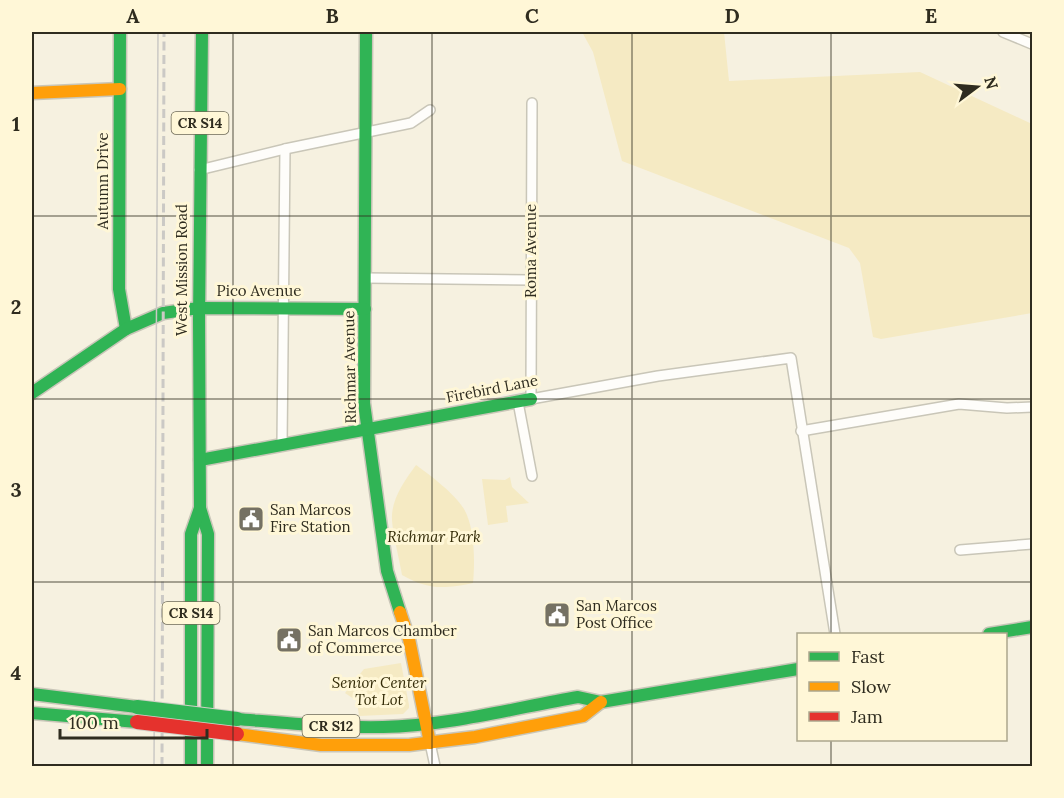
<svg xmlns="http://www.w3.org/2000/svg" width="1064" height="798" viewBox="0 0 1064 798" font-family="Lora,serif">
  <rect width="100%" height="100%" fill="#f6f1e0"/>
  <g fill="#f5eac3">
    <polygon points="582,32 724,32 729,81 920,72 1032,124 1032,313 881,339 873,337 860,263 849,248 622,161 593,52"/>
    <path d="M416 465C430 475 455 494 464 509 475 528 475 562 473 583 444 589 428 590 402 575 400 561 391 528 392 515 393 497 405 480 416 465Z"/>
    <polygon points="510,477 512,487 529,503 506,506 508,522 488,525 482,479 505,480"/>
    <polygon points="401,663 409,705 409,708 403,714 359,716 357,701 345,693 364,669"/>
  </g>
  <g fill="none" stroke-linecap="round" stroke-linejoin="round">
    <defs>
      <g id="street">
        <polyline points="1003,32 1032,44"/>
        <polyline points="532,103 531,399 658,376 791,358 835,634"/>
        <polyline points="199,170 285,149 411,123 430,110"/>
        <polyline points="366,278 531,280"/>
        <polyline points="518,402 532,476"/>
        <polyline points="801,431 959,404 1007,408 1032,407"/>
        <polyline points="282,445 285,149"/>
        <polyline points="960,550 1032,544"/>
        <polyline points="430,743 435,766"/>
      </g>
      <g id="fast">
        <polyline points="120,32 119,289 126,329"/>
        <polyline points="366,32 364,403 387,571 400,612"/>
        <polyline points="32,393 126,329 163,313 199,308 365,309"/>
        <polyline points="200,460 531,399"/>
        <polyline points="200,508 208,534 207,766"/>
        <polyline points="989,634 1032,627"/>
        <polyline points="32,694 137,707"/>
        <polyline points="32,713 137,722"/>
        <path d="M237 719C286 723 335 728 383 727 447 726 515 708 578 697L601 702 798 669"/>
        <polyline points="191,766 191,534 200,508 199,320 202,32"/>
      </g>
      <g id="slow">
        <polyline points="32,93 120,89"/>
        <polyline points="400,612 409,639 430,743"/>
        <polyline points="237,734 321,745 409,745 475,737 583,716 601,702"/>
      </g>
    </defs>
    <use href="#street" stroke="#c9c6b8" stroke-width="12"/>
    <use href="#fast" stroke="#c9c6b8" stroke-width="15"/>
    <use href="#slow" stroke="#c9c6b8" stroke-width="15"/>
    <use href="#street" stroke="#fefdfa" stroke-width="9"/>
    <use href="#fast" stroke="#30b455" stroke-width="12"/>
    <use href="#slow" stroke="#ff9f0a" stroke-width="12"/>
    <polyline stroke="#cbc9c5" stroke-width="1.5" points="154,766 158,32"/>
    <polyline stroke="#cbc9c5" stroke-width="3" stroke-dasharray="9 4.5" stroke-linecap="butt" points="162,766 164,32"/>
    <defs>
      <polyline id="fast-bridge" points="137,707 237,719"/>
      <polyline id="jam-bridge" points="137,722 237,734"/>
    </defs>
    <use href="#fast-bridge" stroke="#d2d0c7" stroke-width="16" stroke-linecap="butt"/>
    <use href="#jam-bridge" stroke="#d2d0c7" stroke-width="16" stroke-linecap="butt"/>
    <use href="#fast-bridge" stroke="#30b455" stroke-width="14"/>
    <use href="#jam-bridge" stroke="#e5322d" stroke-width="14"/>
  </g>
  <path fill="none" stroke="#2f2c1f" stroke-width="1.5" stroke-opacity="0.55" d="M233 32V766M432 32V766M632 32V766M831 32V634M32 216H1032M32 399H1032M32 582H1032M831 740V766"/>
  <defs>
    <symbol id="civic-square" viewBox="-11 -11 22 22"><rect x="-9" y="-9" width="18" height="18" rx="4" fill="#757163" stroke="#fff7d7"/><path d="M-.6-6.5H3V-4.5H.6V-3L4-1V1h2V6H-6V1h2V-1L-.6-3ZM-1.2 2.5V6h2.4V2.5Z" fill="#fff"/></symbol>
  </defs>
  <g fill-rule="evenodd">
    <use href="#civic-square" x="236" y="504" width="30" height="30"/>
    <use href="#civic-square" x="542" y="600" width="30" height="30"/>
    <use href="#civic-square" x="274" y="625" width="30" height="30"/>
  </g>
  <g text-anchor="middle" stroke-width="6" stroke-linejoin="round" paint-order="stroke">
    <g fill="#fff7d7" stroke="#6d6956" stroke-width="1.5">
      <rect x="171.5" y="112" width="57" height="22" rx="4.5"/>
      <rect x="162.5" y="602" width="57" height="22" rx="4.5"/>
      <rect x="302.5" y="715" width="57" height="22" rx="4.5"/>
    </g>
    <g font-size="14" font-weight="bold" fill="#2f2c1f">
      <text x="200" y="128">CR S14</text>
      <text x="191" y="618">CR S14</text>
      <text x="331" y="731">CR S12</text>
    </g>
    <g font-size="15" fill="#2f2c1f" stroke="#fff7d7">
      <text transform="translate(103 181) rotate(-90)" y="5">Autumn Drive</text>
      <text transform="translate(531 251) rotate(-90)" y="5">Roma Avenue</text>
      <text transform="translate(182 270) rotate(-90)" y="5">West Mission Road</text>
      <text x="259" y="296">Pico Avenue</text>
      <text transform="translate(350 367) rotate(-91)" y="5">Richmar Avenue</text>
      <text transform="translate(492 389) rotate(-11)" y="5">Firebird Lane</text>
    </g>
    <g font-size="15" fill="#2f2c1f" stroke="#fff7d7" text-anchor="start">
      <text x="270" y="515">San Marcos<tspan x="270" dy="17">Fire Station</tspan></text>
      <text x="576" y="611">San Marcos<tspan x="576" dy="17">Post Office</tspan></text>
      <text x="308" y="636">San Marcos Chamber<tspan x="308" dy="17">of Commerce</tspan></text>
    </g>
    <g font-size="15" font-style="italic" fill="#332b07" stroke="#fff7d7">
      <text x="434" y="542">Richmar Park</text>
      <text x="379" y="688">Senior Center<tspan x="379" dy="17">Tot Lot</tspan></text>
    </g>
  </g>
  <rect width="1064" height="798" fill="none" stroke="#fff7d7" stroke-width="66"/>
  <rect x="797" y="633" width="210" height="108" fill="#fff7d7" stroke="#aca68d" stroke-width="1.5"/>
  <rect x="809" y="652" width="30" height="9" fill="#30b455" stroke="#aca68d" stroke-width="1.5"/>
  <text x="851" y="663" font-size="18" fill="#2f2c1f">Fast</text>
  <rect x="809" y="682" width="30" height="9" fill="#ff9f0a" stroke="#aca68d" stroke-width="1.5"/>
  <text x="851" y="693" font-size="18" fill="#2f2c1f">Slow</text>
  <rect x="809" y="712" width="30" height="9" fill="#e5322d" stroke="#aca68d" stroke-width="1.5"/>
  <text x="851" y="723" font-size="18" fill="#2f2c1f">Jam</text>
  <g transform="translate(977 87) rotate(74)" stroke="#fff7d7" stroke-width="4.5" paint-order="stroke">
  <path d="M0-4.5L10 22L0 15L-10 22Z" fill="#2f2c1f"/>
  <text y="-9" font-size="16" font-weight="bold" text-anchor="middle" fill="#2f2c1f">N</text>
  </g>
  <path d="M60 729v9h147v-9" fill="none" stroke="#2f2c1f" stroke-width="3"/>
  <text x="69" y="729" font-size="18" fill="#2f2c1f" stroke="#fff7d7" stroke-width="4.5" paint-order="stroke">100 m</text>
  <rect x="33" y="33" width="998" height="732" fill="none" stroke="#2f2c1f" stroke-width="2"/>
  <g font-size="20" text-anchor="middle" font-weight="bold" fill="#2f2c1f">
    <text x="133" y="23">A</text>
    <text x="332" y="23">B</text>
    <text x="532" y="23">C</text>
    <text x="732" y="23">D</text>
    <text x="931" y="23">E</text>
    <text x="16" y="131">1</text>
    <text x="16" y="314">2</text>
    <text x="16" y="497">3</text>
    <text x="16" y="680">4</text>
  </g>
</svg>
